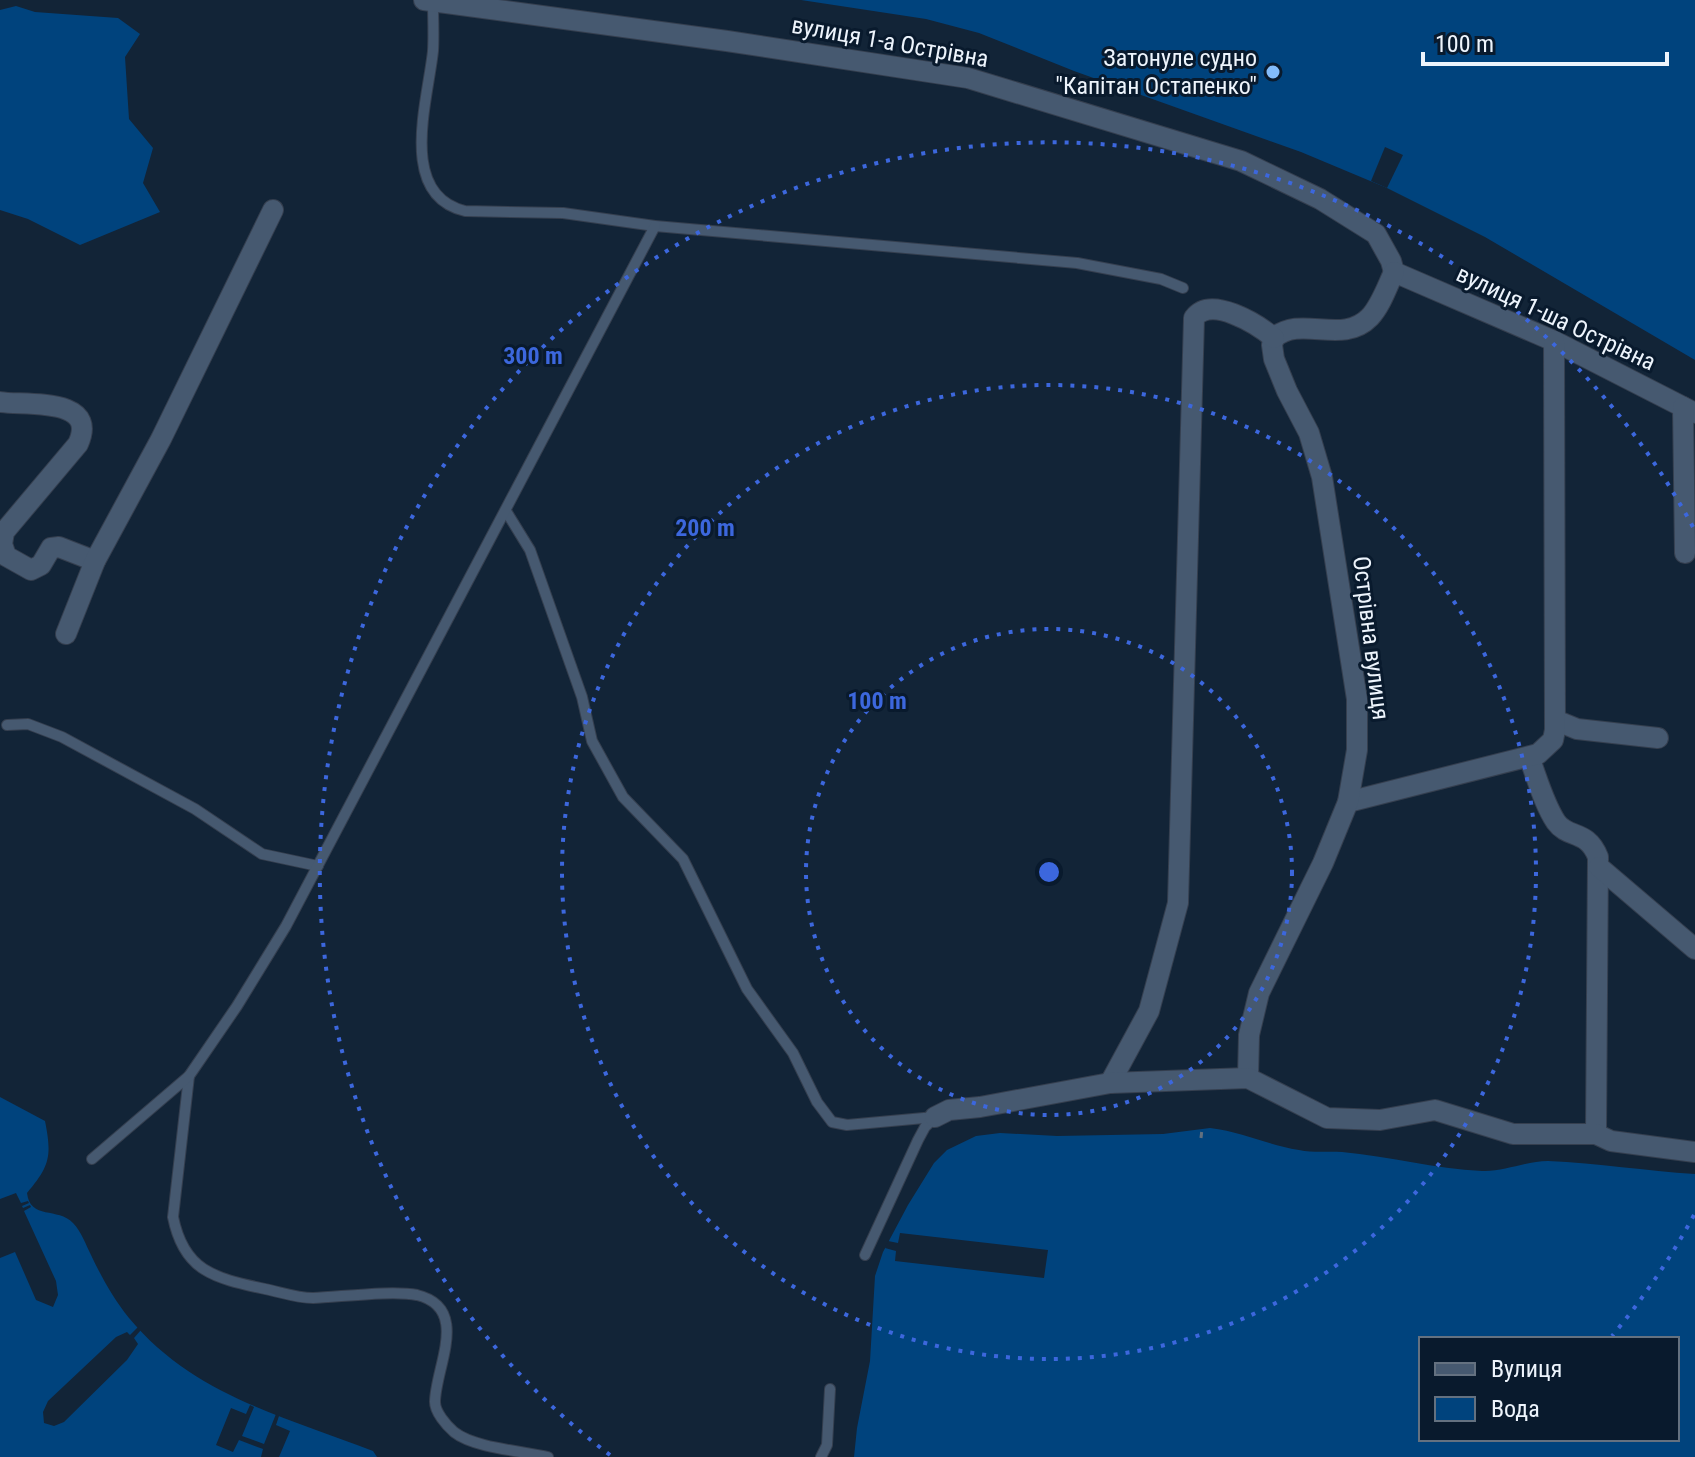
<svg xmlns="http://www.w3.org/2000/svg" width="1695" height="1457" viewBox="0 0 1695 1457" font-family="'Roboto Condensed',sans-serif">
  <rect width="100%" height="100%" fill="#122437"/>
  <g fill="#00437d" fill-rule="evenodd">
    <polygon points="801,0 1695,0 1695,360 1485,237 1387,188 1301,152 1074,71 979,33 926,19"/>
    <polygon points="16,6 35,12 118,18 140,34 125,57 129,119 153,148 143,183 160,212 80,245 28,219 0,210 0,10"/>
    <path d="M0 1097 45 1121C52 1156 50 1166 27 1193 30 1220 58 1207 73 1223 81 1231 86 1245 91 1255 102 1278 113 1298 129 1318 193 1395 283 1416 373 1451L377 1457H0Z"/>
    <path d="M1210 1128C1243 1132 1267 1145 1299 1150 1313 1153 1328 1151 1342 1152 1389 1156 1435 1169 1482 1171 1504 1172 1526 1161 1548 1161 1598 1163 1646 1171 1695 1174V1457H854L857 1428 870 1361 875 1276 883 1252 908 1205 934 1163 947 1150 976 1136 1000 1133 1057 1136 1163 1134ZM1421 1339H1677V1439H1421Z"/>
  </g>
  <g fill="#122437">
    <polygon points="1385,147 1403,155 1387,188 1371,181"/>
    <polygon points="16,1193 21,1203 28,1201 29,1203 22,1206 23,1208 30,1205 31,1207 24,1211 56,1281 58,1295 53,1307 36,1300 15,1252 0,1258 0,1199"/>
    <polygon points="900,1233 1048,1250 1044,1278 895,1261 896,1251 885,1248 888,1241 898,1243"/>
    <polygon points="138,1327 141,1330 134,1338 138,1344 127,1360 64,1422 54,1426 44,1423 43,1412 48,1401 116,1337 127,1332 130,1335"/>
    <polygon points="250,1405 254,1407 242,1436 264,1444 276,1414 279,1416 276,1425 290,1431 279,1457 261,1457 263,1449 239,1440 233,1452 216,1445 231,1408 246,1414"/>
  </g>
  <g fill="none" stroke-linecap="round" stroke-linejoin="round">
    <defs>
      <g id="lane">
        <path d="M433 1C433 18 434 35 433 51 428 100 397 195 465 211L563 213 655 226 1077 263 1161 279 1183 288"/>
        <polyline points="506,511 530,550 582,697 592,741 623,797 683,859 747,989 793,1053 817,1102 832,1122 847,1125 935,1117"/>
        <polyline points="7,725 28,724 62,737 195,809 262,854 318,866"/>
        <path d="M189 1076 173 1217C184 1272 215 1278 265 1289 280 1292 297 1298 313 1298 340 1297 392 1290 417 1295 471 1308 435 1368 435 1402 435 1412 446 1425 454 1432 474 1448 522 1451 548 1457"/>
        <polyline points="92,1159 189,1076 237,1006 286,926 655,226"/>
        <polyline points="865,1255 918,1140 925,1127 935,1117"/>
        <polyline points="821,1457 827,1445 830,1389"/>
      </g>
      <g id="street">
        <polyline points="424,0 727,41 968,78 1241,161 1320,199 1376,234 1391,261 1394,272"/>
        <polyline points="1394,272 1554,341 1695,413"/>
        <path d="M1274 338C1301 314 1342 346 1370 317 1381 305 1387 287 1394 272"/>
        <path d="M0 402C23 406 100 396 78 444L4 532 2 544 6 556 31 570 41 565 51 548 59 547 95 561"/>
        <polyline points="1683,407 1685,553"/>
        <polyline points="66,634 95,561 161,439 273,210"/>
        <polyline points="1555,720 1577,729 1658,738"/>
        <path d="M1529 757C1537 778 1544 804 1556 822 1568 839 1587 829 1598 857L1596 1134"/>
        <polyline points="1348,802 1538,754 1553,740 1555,730 1554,341"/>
        <polyline points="1599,867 1695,949"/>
        <polyline points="1248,1078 1249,1035 1259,993 1323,863 1348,802 1357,750 1357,699 1322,477 1309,433 1287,391 1274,359 1272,345 1274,338"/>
        <path d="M1110 1083 1149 1011 1178 903 1194 318C1211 295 1257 324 1274 338"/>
        <polyline points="935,1117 949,1110 980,1107 1110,1083 1248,1078 1327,1118 1380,1120 1435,1110 1513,1134 1596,1134 1611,1141 1695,1152"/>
      </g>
    </defs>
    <use href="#lane" stroke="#353f4f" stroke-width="12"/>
    <use href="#street" stroke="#353f4f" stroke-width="22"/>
    <polyline stroke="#62707f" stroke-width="3" stroke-dasharray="6 4" stroke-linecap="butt" points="1201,1138 1202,1129"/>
    <use href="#lane" stroke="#465970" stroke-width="10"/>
    <use href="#street" stroke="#465970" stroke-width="20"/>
  </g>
  <g fill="none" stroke="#3c67dd" stroke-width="4" stroke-dasharray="4 8">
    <circle cx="1049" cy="872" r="243"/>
    <circle cx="1049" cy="872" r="487"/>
    <path d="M1694 1215A730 730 0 0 1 1612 1336M610 1455A730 730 0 1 1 1694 529"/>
  </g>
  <circle fill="#83bcfb" stroke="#091a2d" stroke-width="3" cx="1273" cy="72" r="8"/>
  <g text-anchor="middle" stroke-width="6" stroke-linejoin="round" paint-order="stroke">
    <g font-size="24" fill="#edf4fc" stroke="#091a2d">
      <text transform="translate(890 42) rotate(10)" y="8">вулиця 1-а Острівна</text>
      <text transform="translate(1556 318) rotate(25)" y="8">вулиця 1-ша Острівна</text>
      <text transform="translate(1371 638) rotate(83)" y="8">Острівна вулиця</text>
    </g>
    <g font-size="24" fill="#edf4fc" stroke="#091a2d" text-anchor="end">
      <text x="1257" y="66">Затонуле судно<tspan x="1257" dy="28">"Капітан Остапенко"</tspan></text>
    </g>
  </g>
  <circle cx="1049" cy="872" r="12" fill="#3c67dd" stroke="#091a2d" stroke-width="4"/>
  <g font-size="24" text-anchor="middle" font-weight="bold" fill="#3c67dd" stroke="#091a2d" stroke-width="6" stroke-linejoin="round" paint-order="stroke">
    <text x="533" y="364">300 m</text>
    <text x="705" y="536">200 m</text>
    <text x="877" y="709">100 m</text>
  </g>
  <rect x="1419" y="1337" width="260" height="104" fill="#091a2d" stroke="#647180" stroke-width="2"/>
  <rect x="1435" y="1363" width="40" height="12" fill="#465970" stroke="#647180" stroke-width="2"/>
  <text x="1491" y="1377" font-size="24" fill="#edf4fc">Вулиця</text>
  <rect x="1435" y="1397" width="40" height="24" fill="#00437d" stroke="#647180" stroke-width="2"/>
  <text x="1491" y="1417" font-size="24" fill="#edf4fc">Вода</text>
  <path d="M1423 52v12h244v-12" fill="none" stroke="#edf4fc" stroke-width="4"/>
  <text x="1435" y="52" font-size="24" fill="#edf4fc" stroke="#091a2d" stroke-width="6" paint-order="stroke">100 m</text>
</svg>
